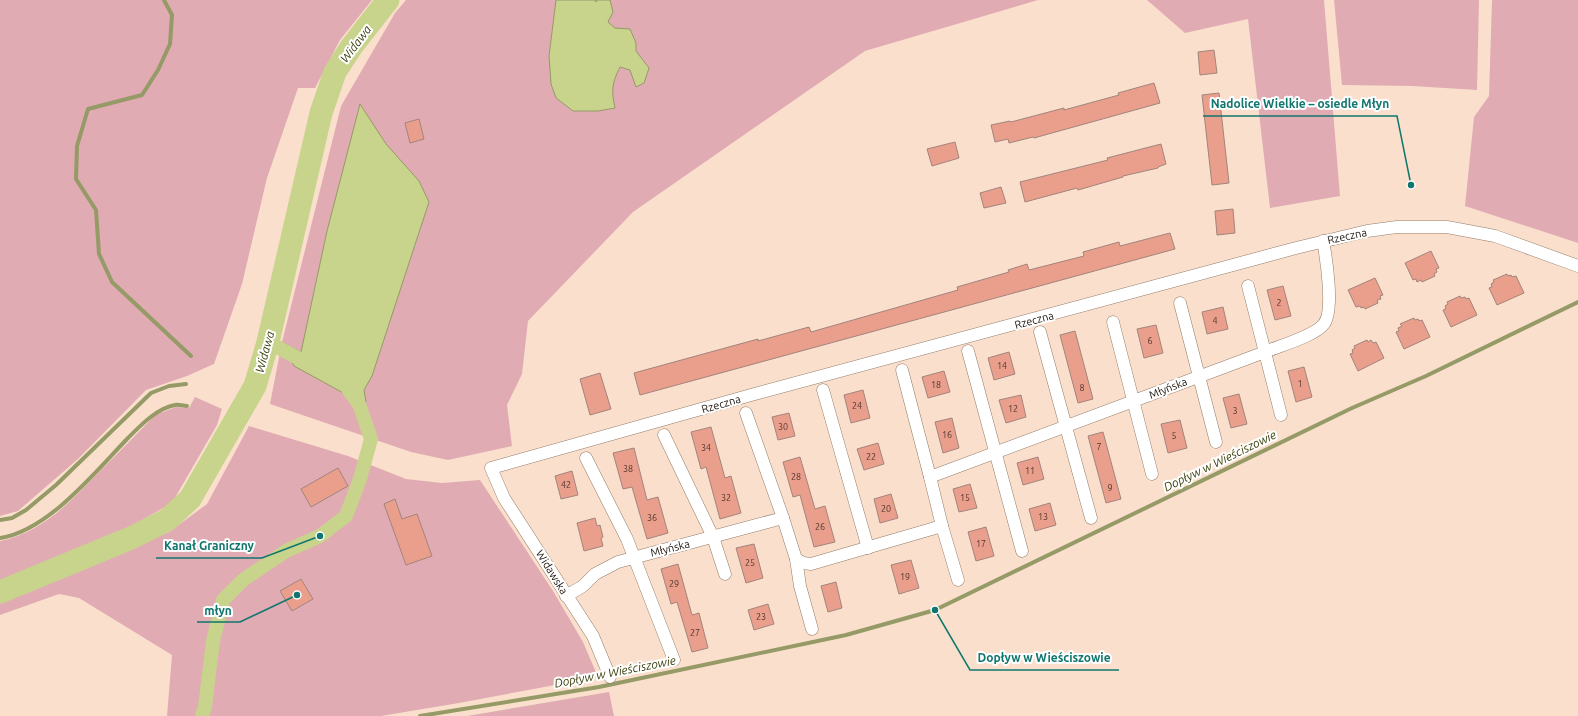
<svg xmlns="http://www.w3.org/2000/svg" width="1578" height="716" viewBox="0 0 1578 716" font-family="Ubuntu,sans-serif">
  <rect width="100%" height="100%" fill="#fae0cc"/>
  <g fill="#e1abb4">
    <polygon points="0,0 372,0 340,40 315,88 298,88 267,178 242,284 214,364 187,376 146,390 78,459 18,511 0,516"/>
    <polygon points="406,0 1038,0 865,51 633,212 528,321 522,374 507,405 512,446 448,460 411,452 270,404 282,342 341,106 395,13"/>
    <polygon points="1147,0 1324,0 1340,196 1270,208 1248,19 1185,33"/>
    <polygon points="1334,0 1479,0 1477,90 1412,86 1342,85"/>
    <polygon points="1492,0 1578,0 1578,243 1465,206 1474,117 1489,96"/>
    <path d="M195 397 222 409 217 425 172 503 132 526 30 568 0 583V541C42 533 71 501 99 472 118 453 137 434 155 415L176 407 189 408Z"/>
    <polygon points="249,426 348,456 406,479 442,483 480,480 553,591 583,642 598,677 459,703 381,716 167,716 172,655 79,598 59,594 0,615 0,600 50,582 169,532 207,504"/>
    <polygon points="609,692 614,716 467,716"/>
  </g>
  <g fill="#c8d38c" stroke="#959a66">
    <path d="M556 0H595L596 2 597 0H610L613 12 608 22 615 28 630 29 636 43V51L649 68 644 83 636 87 630 70 620 67C612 83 611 90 615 108L598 111H573L556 98 551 84 549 56Z"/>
    <polygon points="360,104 386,144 419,181 429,202 372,376 364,390 366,402 353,405 347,395 294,366 290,358 281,354 282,342 301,352 327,231"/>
  </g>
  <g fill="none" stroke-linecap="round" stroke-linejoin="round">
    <g stroke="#959a66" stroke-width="4">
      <polyline points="164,0 172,15 170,44 158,70 142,95 88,109 77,146 76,179 96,210 99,254 112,282 191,356"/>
      <polyline points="0,520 12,518 26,510 56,485 151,393 169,386 186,384"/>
      <path d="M0 538C48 531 95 472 128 438 140 426 157 408 175 405 178 404 183 406 187 406"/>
      <polyline points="420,716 599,687 846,635 935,610 1352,408 1426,376 1578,302"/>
    </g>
    <g stroke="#c8d38c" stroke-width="14">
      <polyline points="268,342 298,358"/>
      <polyline points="202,716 205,707 213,641 223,600 243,580 286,551 320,536 346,516 360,479 371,439 359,404 348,389"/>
    </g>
    <polyline stroke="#c8d38c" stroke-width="23" points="0,592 131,538 167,520 190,499 255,386 268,342 321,113 335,72 352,46 388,0"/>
  </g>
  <g fill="#e99f8c" stroke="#a2847c">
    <polygon points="1214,50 1217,73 1200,75 1198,52"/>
    <polygon points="1154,83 1160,103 1034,138 1033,137 1009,143 1008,139 995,142 991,125 1010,121 1011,122 1064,108 1064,110 1119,95 1118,93"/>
    <polygon points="1219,93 1229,183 1212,185 1202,95"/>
    <polygon points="419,119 424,139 410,143 405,123"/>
    <polygon points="955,142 959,158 932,166 927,149"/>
    <polygon points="1161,144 1166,164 1158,167 1158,168 1123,176 1123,177 1078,190 1077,188 1025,202 1020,182 1108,160 1107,158"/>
    <polygon points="1001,187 1006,203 984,208 980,193"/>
    <polygon points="1233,209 1235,233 1217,235 1215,211"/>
    <polygon points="1170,233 1175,249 640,395 634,373 758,339 758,341 809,327 811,332 958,290 957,287 1009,272 1008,270 1027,264 1029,270 1084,256 1083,252 1119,242 1120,246"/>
    <polygon points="1431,251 1439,268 1436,269 1437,272 1434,274 1435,276 1422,282 1421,280 1417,282 1416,279 1413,280 1405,263"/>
    <polygon points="1507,274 1508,276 1511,275 1512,277 1516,276 1524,293 1497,305 1489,288 1492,287 1491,284 1494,282 1493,280"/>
    <polygon points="1375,278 1383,295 1380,296 1381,299 1377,300 1378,303 1365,309 1364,307 1361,308 1360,306 1356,307 1348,290"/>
    <polygon points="1283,286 1291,316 1275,320 1267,290"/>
    <polygon points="1460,296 1461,298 1465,297 1466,299 1469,298 1477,315 1451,327 1443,310 1446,309 1445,306 1448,304 1447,302"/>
    <polygon points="1223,307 1228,329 1207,334 1202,312"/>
    <polygon points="1414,318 1415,320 1418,319 1419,321 1422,320 1430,337 1404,349 1396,332 1399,331 1398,328 1402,326 1400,324"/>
    <polygon points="1156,325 1163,353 1144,358 1137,329"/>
    <polygon points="1075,331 1093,399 1078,403 1060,335"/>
    <polygon points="1367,340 1368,342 1371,340 1373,343 1376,342 1384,358 1358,371 1350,354 1353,353 1352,350 1355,348 1354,346"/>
    <polygon points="1009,352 1015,374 994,380 988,358"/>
    <polygon points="1304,367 1312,397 1296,402 1288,371"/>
    <polygon points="944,371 950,392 928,398 922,377"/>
    <polygon points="600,373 611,409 590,415 580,379"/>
    <polygon points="863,390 870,418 851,423 844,395"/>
    <polygon points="1239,394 1247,424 1231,428 1223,398"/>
    <polygon points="1021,395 1026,417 1006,423 999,400"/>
    <polygon points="789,413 795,436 778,440 772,417"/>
    <polygon points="952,418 959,448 943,453 935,422"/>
    <polygon points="1180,420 1187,448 1168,453 1161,424"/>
    <polygon points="711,427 725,478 731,476 741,513 720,519 706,467 701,469 691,432"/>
    <polygon points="1103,432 1121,499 1106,503 1088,436"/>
    <polygon points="878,443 884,464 864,470 857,449"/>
    <polygon points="634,448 647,500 658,497 668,533 647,539 632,487 623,489 613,453"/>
    <polygon points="800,457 815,509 825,506 835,542 814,547 800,495 793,497 783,462"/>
    <polygon points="1038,457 1044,479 1023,485 1017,463"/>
    <polygon points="338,468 348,486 311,507 301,489"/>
    <polygon points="572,471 578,495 561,499 555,476"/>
    <polygon points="970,484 977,508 959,512 953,489"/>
    <polygon points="891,494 898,518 880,523 874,499"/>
    <polygon points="395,499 402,519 417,514 432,556 406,565 384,504"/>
    <polygon points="1050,503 1056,525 1035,531 1029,509"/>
    <polygon points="595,518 597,526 600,525 603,537 601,538 603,546 584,551 577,523"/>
    <polygon points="986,527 994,556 976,561 968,532"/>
    <polygon points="754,544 763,578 746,583 736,548"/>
    <polygon points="911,560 919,588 899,594 891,565"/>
    <polygon points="678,564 692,615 699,613 708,648 692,652 677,602 671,604 661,569"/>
    <polygon points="301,579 313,599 292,611 280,591"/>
    <polygon points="836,582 842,608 828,612 821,586"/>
    <polygon points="768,604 774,624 754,630 748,610"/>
  </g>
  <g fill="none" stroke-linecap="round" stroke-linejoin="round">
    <defs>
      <g id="minor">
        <polyline points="1248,286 1281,415"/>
        <polyline points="1180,303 1216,442"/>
        <polyline points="1113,322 1152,474"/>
        <polyline points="1040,332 1091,518"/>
        <polyline points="968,351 1022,551"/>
        <polyline points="902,370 930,477"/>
        <polyline points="823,390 868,548"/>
        <polyline points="746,413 783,518"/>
        <polyline points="664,435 713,537 725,574"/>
        <polyline points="586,458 627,539 674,660"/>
        <polyline points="942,526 958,580"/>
        <polyline points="796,559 800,586 812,629"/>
        <path d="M566 596 583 586 595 574 618 562 783 518 796 559 803 563 811 564 942 526 930 477 1265 352C1279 346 1314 336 1323 325 1335 313 1326 257 1323 241"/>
        <polyline points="610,677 593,636 504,498 491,468 751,395 1296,248 1367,231 1397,227 1447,227 1495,236 1578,266"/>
      </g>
    </defs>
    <use href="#minor" stroke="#937c6a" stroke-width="13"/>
    <use href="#minor" stroke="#fff" stroke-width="12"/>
  </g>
  <g text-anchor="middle" stroke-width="4" stroke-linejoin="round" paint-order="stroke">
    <g font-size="9" fill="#50372d">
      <text x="1279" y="306">2</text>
      <text x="1215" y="324">4</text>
      <text x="1150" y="344">6</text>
      <text x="1002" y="369">14</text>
      <text x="1300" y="387">1</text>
      <text x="936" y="388">18</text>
      <text x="1082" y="391">8</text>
      <text x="857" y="409">24</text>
      <text x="1013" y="412">12</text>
      <text x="1235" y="414">3</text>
      <text x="783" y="430">30</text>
      <text x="947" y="438">16</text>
      <text x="1174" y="439">5</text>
      <text x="1099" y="450">7</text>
      <text x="706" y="451">34</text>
      <text x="871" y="460">22</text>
      <text x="628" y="472">38</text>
      <text x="1030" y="474">11</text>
      <text x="796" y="480">28</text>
      <text x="566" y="488">42</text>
      <text x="1110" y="491">9</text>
      <text x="726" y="501">32</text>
      <text x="965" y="501">15</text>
      <text x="886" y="512">20</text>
      <text x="1043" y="520">13</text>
      <text x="652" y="521">36</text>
      <text x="820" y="530">26</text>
      <text x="981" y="547">17</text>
      <text x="750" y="566">25</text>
      <text x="905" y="580">19</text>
      <text x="674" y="587">29</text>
      <text x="761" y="620">23</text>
      <text x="695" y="636">27</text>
    </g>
    <g font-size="11" fill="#1d140d" stroke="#fff">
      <text transform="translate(1347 236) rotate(-12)" y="4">Rzeczna</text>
      <text transform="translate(1034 320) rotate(-15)" y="4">Rzeczna</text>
      <text transform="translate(1168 388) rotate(-21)" y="4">Młyńska</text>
      <text transform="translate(721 404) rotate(-16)" y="4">Rzeczna</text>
      <text transform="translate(670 548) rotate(-14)" y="4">Młyńska</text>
      <text transform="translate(552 572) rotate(58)" y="4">Widawska</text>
    </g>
    <g font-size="12" font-style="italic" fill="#3c410c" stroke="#fff">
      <text transform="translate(356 44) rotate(-53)" y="4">Widawa</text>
      <text transform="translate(265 352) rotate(-75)" y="4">Widawa</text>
      <text transform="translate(1220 461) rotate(-26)" y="4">Dopływ w Wieściszowie</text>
      <text transform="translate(615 672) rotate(-11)" y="4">Dopływ w Wieściszowie</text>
    </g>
  </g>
  <path fill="none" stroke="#0f766e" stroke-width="1.5" d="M1411 185L1397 116H1203M320 536L262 558H156M297 595L240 622H197M935 610L970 670H1119"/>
  <g fill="#0f766e" stroke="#fff" stroke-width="1.5">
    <circle cx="1411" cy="185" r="4"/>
    <circle cx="320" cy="536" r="4"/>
    <circle cx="297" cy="595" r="4"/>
    <circle cx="935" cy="610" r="4"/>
  </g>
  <g font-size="12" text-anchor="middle" font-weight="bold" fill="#0f766e" stroke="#fff" stroke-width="4" stroke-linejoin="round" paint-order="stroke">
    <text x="1300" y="108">Nadolice Wielkie – osiedle Młyn</text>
    <text x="209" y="550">Kanał Graniczny</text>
    <text x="218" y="615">młyn</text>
    <text x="1044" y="662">Dopływ w Wieściszowie</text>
  </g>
</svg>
